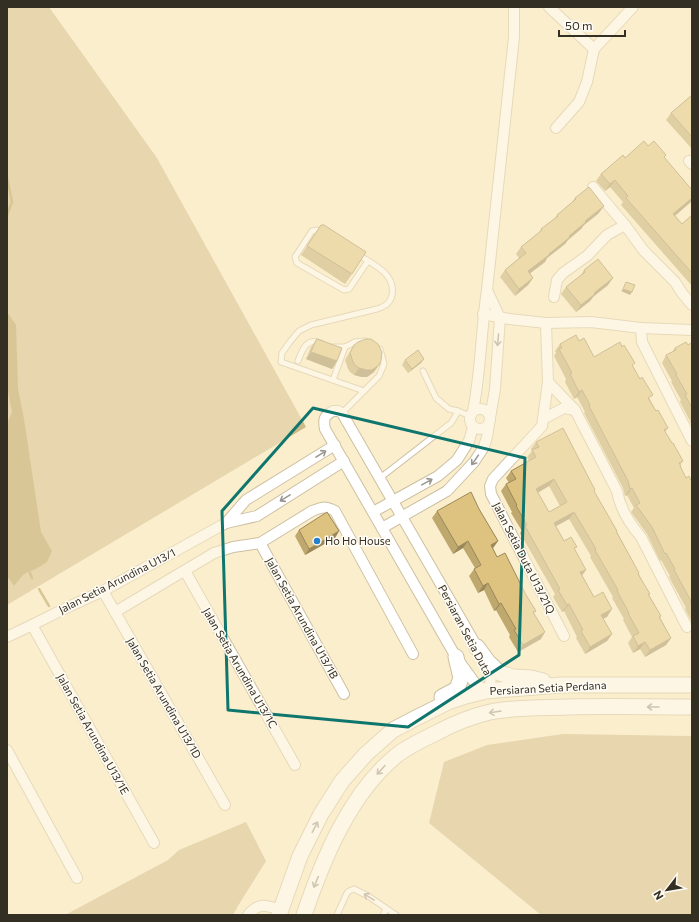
<svg xmlns="http://www.w3.org/2000/svg" width="699" height="922" viewBox="0 0 699 922" font-family="Commissioner,sans-serif">
  <rect width="100%" height="100%" fill="#fbeecd"/>
  <g fill="#ceb988">
    <polygon points="7,7 49,7 157,158 306,427 7,605"/>
    <polygon points="563,734 692,736 692,915 541,915 429,823 444,762 487,745"/>
    <polygon points="246,822 266,861 238,906 233,915 65,915 168,860 179,850"/>
  </g>
  <polygon fill="#b09554" points="7,312 16,325 18,389 24,419 41,532 52,551 47,562 34,570 29,571 23,575 14,586 7,576 7,424 12,412 7,386 7,357 8,346 7,342"/>
  <g fill="none" stroke-linecap="round" stroke-linejoin="round">
    <g stroke="#b09554" stroke-width="2.5">
      <polyline points="7,177 12,202 7,215"/>
      <polyline points="29,571 32,578"/>
      <polyline points="39,589 49,606"/>
    </g>
    <defs>
      <g id="lane">
        <polyline points="324,233 318,230 312,231 295,257 297,263 344,290 349,289 368,261"/>
        <path d="M357 254C372 264 396 273 392 295 390 304 385 306 377 309L311 325 299 331 289 343 282 353 281 362 364 391"/>
        <polyline points="332,347 345,347 355,342 365,341"/>
        <path d="M298 361C302 351 306 337 321 343"/>
        <polyline points="423,371 436,398 449,409 458,411 470,416"/>
        <polyline points="333,380 345,347"/>
        <polyline points="342,413 379,376 384,364 380,349"/>
        <polyline points="380,478 451,423 456,415 458,411"/>
        <polyline points="337,915 347,893 349,891 354,889 368,896 396,915"/>
        <polyline points="383,915 386,909"/>
      </g>
      <g id="street">
        <polyline points="549,7 594,49"/>
        <polyline points="556,128 579,102 587,82 594,49 633,7"/>
        <polyline points="689,161 692,164"/>
        <polyline points="593,187 625,225 644,251 675,282 682,293 692,305"/>
        <polyline points="487,290 500,318 495,389 490,418"/>
        <polyline points="554,297 557,280 563,273 587,256 607,235 625,225"/>
        <polyline points="483,314 509,319 546,323 591,322 641,328 692,330"/>
        <polyline points="546,323 548,382 542,426 493,479 490,486 491,494 564,636"/>
        <polyline points="641,328 642,342 692,441"/>
        <path d="M548 382 575 410 617 491C620 509 629 523 641 537L687 627"/>
        <circle cx="480" cy="419" r="10"/>
        <path d="M333 411H338L342 413 477 647 491 676 490 684 486 691 475 683 456 657 325 429C323 419 324 416 333 411Z"/>
        <path d="M473 411C481 371 481 330 487 290L514 37V7"/>
        <polyline points="543,419 564,408 575,410"/>
        <polyline points="335,445 246,500 226,523 257,516 344,461"/>
        <polyline points="373,512 438,476 457,460 469,441 473,427"/>
        <polyline points="382,528 447,491 474,462 484,447 487,437 489,424"/>
        <polyline points="260,543 344,694"/>
        <polyline points="185,571 295,765"/>
        <polyline points="103,591 225,805"/>
        <path d="M115 612 214 553 233 547 260 543 312 511C322 507 325 506 335 511L413 654"/>
        <polyline points="32,625 154,843"/>
        <polyline points="7,637 32,625 68,607 103,591 226,523"/>
        <polyline points="7,750 77,878"/>
        <path d="M248 915C259 902 266 905 280 910"/>
      </g>
      <g id="secondary">
        <polyline points="477,647 488,662 500,673 513,677 531,678 543,681"/>
        <polyline points="442,697 457,689 461,678 456,657"/>
        <polyline points="279,915 300,856 321,814 342,781 366,754 393,730 416,718 448,702 466,696 486,691 561,685 692,685"/>
        <path d="M304 915C323 859 350 793 397 755 407 747 424 739 436 733 453 724 472 716 490 712 516 707 542 708 568 707 609 706 651 707 692 707"/>
      </g>
    </defs>
    <use href="#lane" stroke="#cdc0a1" stroke-width="7"/>
    <use href="#street" stroke="#cdc0a1" stroke-width="12"/>
    <use href="#secondary" stroke="#cdc0a1" stroke-width="17"/>
    <use href="#lane" stroke="#fff" stroke-width="5"/>
    <use href="#street" stroke="#fff" stroke-width="10"/>
    <use href="#secondary" stroke="#fff" stroke-width="15"/>
  </g>
  <g fill="#bfa86e" fill-rule="evenodd">
    <polygon points="692,95 692,149 666,120 671,113"/>
    <polygon points="648,146 664,158 692,190 692,200 675,215 682,224 692,215 692,286 621,205 623,202 610,187 605,191 596,181 601,174 625,158"/>
    <polygon points="575,198 599,213 584,225 581,229 568,240 565,244 547,258 545,262 530,273 533,278 528,285 515,296 500,277 505,270 519,258 516,254 521,247 539,233 541,229 554,219 557,215 572,202"/>
    <polygon points="321,225 352,274 345,284 301,255"/>
    <polygon points="584,270 608,285 594,296 590,301 576,312 561,294 566,287 581,275"/>
    <polygon points="316,340 337,361 332,369 306,359 311,347"/>
    <polygon points="579,341 594,357 633,366 656,411 668,428 665,432 683,461 680,465 680,467 686,478 692,482 692,622 685,609 686,608 669,577 670,576 661,560 660,561 647,534 631,512 634,508 627,495 625,496 623,488 584,413 585,412 577,397 574,399 565,382 566,379 554,356 556,353 555,351 560,344"/>
    <polygon points="354,345 374,372 367,377 362,377 354,375 350,372 348,369 345,360"/>
    <polygon points="688,345 692,345 692,426 690,422 690,421 680,402 681,400 671,382 672,381 662,363 666,355 672,352 675,348"/>
    <polygon points="424,359 421,363 408,373 402,365 405,360"/>
    <path d="M536 442 594 492 617 531V532L639 573V574L649 595 661 616 660 617 671 638 666 645 645 657 640 649 633 653 628 643 632 637 623 620 624 619 612 598 613 597 590 557 591 556 569 519 556 526 564 541 575 549 582 575 594 597 607 617 603 618 612 634 607 641 585 654 576 638 577 637 564 611 562 612 553 597 555 594 520 533 522 531 511 513 512 512 501 491 506 484 509 483 506 478 511 471 529 461 527 457 532 451 531 449ZM549 486 560 506 549 512 538 493Z"/>
    <polygon points="479,509 498,541 493,548 497,557 526,595 536,611 534,613 541,639 518,652 509,637 510,635 496,610 494,611 484,590 478,593 469,576 475,568 463,548 453,554 432,518 437,511"/>
    <polygon points="299,530 339,531 335,538 305,555 295,536"/>
  </g>
  <g fill="#9b885a">
    <polygon points="615,180 610,187 605,191 610,184"/>
    <polygon points="692,198 692,200 691,202 669,221 673,214"/>
    <polygon points="604,206 599,213 584,225 581,229 568,240 565,244 547,258 545,262 524,278 528,271 585,221"/>
    <polygon points="533,278 528,285 515,296 519,289"/>
    <polygon points="613,278 608,285 594,296 590,301 576,312 581,305 594,293"/>
    <polygon points="623,289 632,292 630,295 621,291"/>
    <polygon points="311,352 337,361 332,369 306,359"/>
    <polygon points="424,359 421,363 408,373 412,369"/>
    <polygon points="379,365 374,372 367,377 362,377 354,375 359,368"/>
    <polygon points="582,390 577,397 574,399 579,392"/>
    <polygon points="554,479 549,486 531,496 536,489"/>
    <polygon points="632,488 627,495 625,496 630,489"/>
    <polygon points="574,512 569,519 549,530 554,523"/>
    <polygon points="339,531 335,538 305,555 309,549"/>
    <polygon points="468,541 463,548 453,554 458,547"/>
    <polygon points="498,541 493,548 486,552 491,545"/>
    <polygon points="586,570 581,577 580,572"/>
    <polygon points="488,583 484,590 478,593 483,586"/>
    <polygon points="501,603 496,610 494,611 499,604"/>
    <polygon points="569,604 564,611 562,612 567,605"/>
    <polygon points="612,609 607,617 596,622 601,615"/>
    <polygon points="545,632 541,639 518,652 523,645"/>
    <polygon points="612,634 607,641 585,654 590,647"/>
    <polygon points="671,638 666,645 645,657 650,650"/>
    <polygon points="645,642 640,649 633,653 638,646"/>
  </g>
  <g fill="#dec380" stroke="#9b885a" fill-rule="evenodd">
    <polygon points="692,95 692,137 671,113"/>
    <polygon points="644,141 648,146 654,141 666,155 664,157 692,190 692,198 673,214 682,224 692,215 692,273 626,198 628,196 615,180 610,184 601,174 623,155 625,158"/>
    <polygon points="589,187 604,206 585,221 586,222 569,236 570,237 549,254 549,255 528,271 533,278 519,289 505,270 526,253 521,247 542,230 541,229 558,216 557,215 576,199 575,198"/>
    <polygon points="321,225 324,225 366,252 352,274 307,246"/>
    <polygon points="598,259 613,278 594,293 595,294 581,305 566,287 585,272 584,270"/>
    <polygon points="626,282 635,285 632,292 623,289"/>
    <polygon points="576,335 579,341 584,338 594,357 620,342 622,347 624,345 635,363 632,365 640,379 642,377 653,395 648,398 656,411 658,410 668,428 664,430 672,443 673,443 683,461 679,463 681,466 680,466 686,478 689,476 692,482 692,606 690,602 691,601 674,570 675,569 666,553 665,554 652,527 636,505 640,503 632,488 630,489 628,481 589,406 590,405 582,390 579,392 570,374 572,373 559,349 562,348 560,344"/>
    <polygon points="317,339 342,348 337,361 311,352 316,340"/>
    <polygon points="366,339 371,339 378,344 382,352 381,361 379,365 372,370 367,370 359,368 355,365 353,362 350,353 354,345 358,342"/>
    <polygon points="686,342 688,345 691,343 692,345 692,408 685,395 687,394 676,375 677,374 666,355 676,350 675,348"/>
    <polygon points="418,350 424,359 412,369 405,360"/>
    <path d="M563 428 595 490 594 491 617 531H616L639 573 638 574 650 594H648L661 616 659 617 671 638 650 650 645 642 638 646 633 636 639 633 628 613H629L617 591 618 590 595 550 596 549 574 512 554 523 564 541 571 537 577 547 574 548 586 570 580 572 594 597 603 592 612 609 601 615 612 634 590 647 581 631 583 630 569 604 567 605 558 590 560 589 525 526 527 525 516 506 517 505 506 484 516 479 511 471 536 457 532 450 539 447 536 442ZM554 479 567 502 549 512 536 489Z"/>
    <polygon points="471,492 479,509 498,541 491,545 497,557 505,553 526,595 536,611 533,612 545,632 523,645 514,630 516,629 501,603 499,604 488,583 483,586 474,569 481,565 468,541 458,547 437,511"/>
    <polygon points="327,512 339,531 309,549 299,530"/>
  </g>
  <defs><path id="oneway-shaft" d="M-6 0H5M1.5-3L5.5 0L1.5 3" fill="none" stroke-width="1.6" stroke-linecap="round" stroke-linejoin="round"/></defs>
  <g stroke="#9a9791">
    <use href="#oneway-shaft" transform="translate(498 340) rotate(95)"/>
    <use href="#oneway-shaft" transform="translate(321 454) rotate(-32)"/>
    <use href="#oneway-shaft" transform="translate(475 460) rotate(125)"/>
    <use href="#oneway-shaft" transform="translate(427 482) rotate(-29)"/>
    <use href="#oneway-shaft" transform="translate(285 498) rotate(148)"/>
    <use href="#oneway-shaft" transform="translate(653 707) rotate(-180)"/>
    <use href="#oneway-shaft" transform="translate(495 712) rotate(171)"/>
    <use href="#oneway-shaft" transform="translate(381 770) rotate(132)"/>
    <use href="#oneway-shaft" transform="translate(315 827) rotate(-63)"/>
    <use href="#oneway-shaft" transform="translate(316 882) rotate(113)"/>
    <use href="#oneway-shaft" transform="translate(369 897) rotate(-149)"/>
  </g>
  <path d="M0 0H699V922H0ZM313 408 525 458 519 655 408 727 228 710 222 511Z" fill="#fbeecd" fill-opacity=".55" fill-rule="evenodd"/>
  <path fill="none" stroke="#0f766e" stroke-width="3" stroke-linejoin="round" d="M313 408 525 458 519 655 408 727 228 710 222 511Z"/>
  <circle fill="#2480cd" stroke="#fffcf5" stroke-width="1.5" cx="317" cy="541" r="4"/>
  <g text-anchor="middle" stroke-width="3" stroke-linejoin="round" paint-order="stroke">
    <g font-size="11" fill="#342f23" stroke="#fffcf5" text-anchor="start">
      <text x="325" y="545">Ho Ho House</text>
    </g>
    <g font-size="11" fill="#342f23" stroke="#fffcf5">
      <text transform="translate(524 558) rotate(63)" y="4">Jalan Setia Duta U13/21Q</text>
      <text transform="translate(117 581) rotate(-27)" y="4">Jalan Setia Arundina U13/1</text>
      <text transform="translate(302 618) rotate(61)" y="4">Jalan Setia Arundina U13/1B</text>
      <text transform="translate(465 630) rotate(62)" y="4">Persiaran Setia Duta</text>
      <text transform="translate(240 668) rotate(60)" y="4">Jalan Setia Arundina U13/1C</text>
      <text transform="translate(548 688) rotate(-3)" y="4">Persiaran Setia Perdana</text>
      <text transform="translate(164 698) rotate(60)" y="4">Jalan Setia Arundina U13/1D</text>
      <text transform="translate(93 734) rotate(61)" y="4">Jalan Setia Arundina U13/1E</text>
    </g>
  </g>
  <rect width="699" height="922" fill="none" stroke="#342f23" stroke-width="16"/>
  <g transform="translate(667 890) rotate(239)" stroke="#fffcf5" stroke-width="3" paint-order="stroke">
  <path d="M0-3L7 15L0 10L-7 15Z" fill="#342f23"/>
  <text y="-6" font-size="11" font-weight="bold" text-anchor="middle" fill="#342f23">N</text>
  </g>
  <path d="M559 30v6h66v-6" fill="none" stroke="#342f23" stroke-width="2"/>
  <text x="565" y="30" font-size="12" fill="#342f23" stroke="#fffcf5" stroke-width="3" paint-order="stroke">50 m</text>
</svg>
